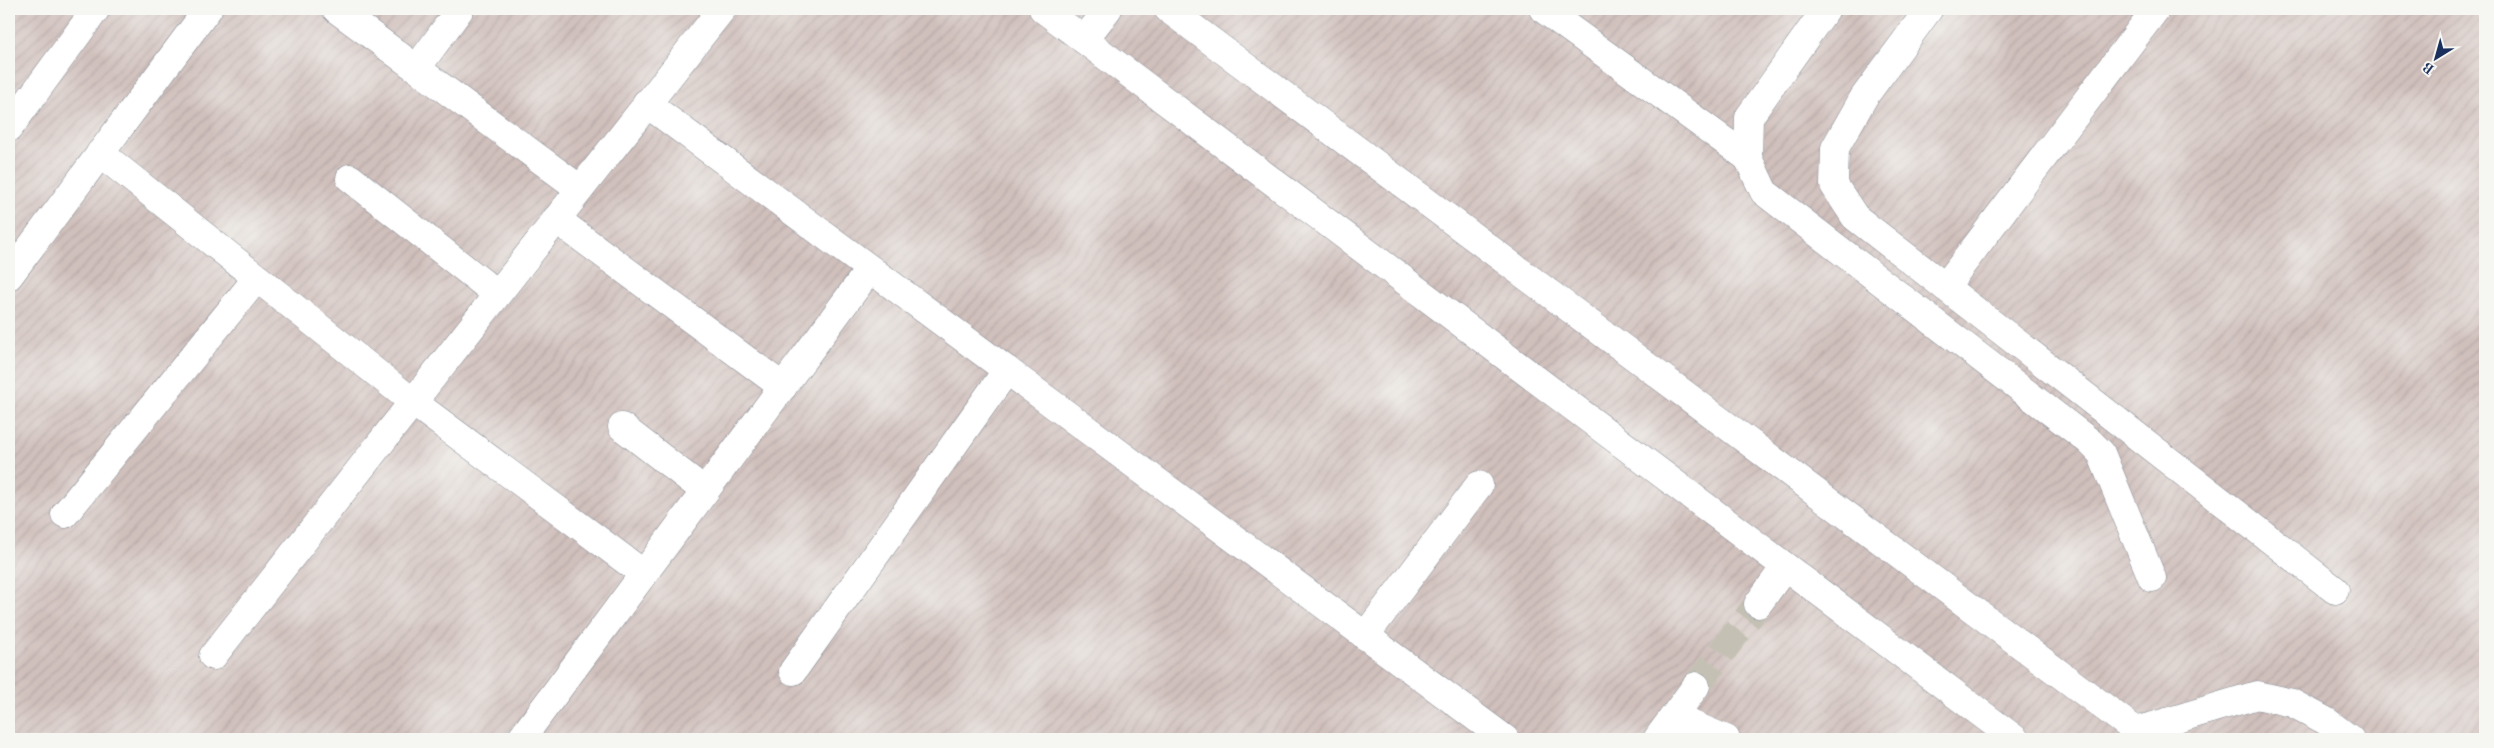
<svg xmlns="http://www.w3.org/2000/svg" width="2494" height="748" viewBox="0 0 2494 748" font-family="'Old Standard TT',serif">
  <defs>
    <pattern id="industrial-furrows" width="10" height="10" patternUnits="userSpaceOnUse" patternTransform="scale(1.25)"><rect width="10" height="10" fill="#d0c0bc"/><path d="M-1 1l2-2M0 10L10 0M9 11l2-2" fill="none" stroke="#b2a5a4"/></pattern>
  </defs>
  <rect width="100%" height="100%" fill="#f6f6f2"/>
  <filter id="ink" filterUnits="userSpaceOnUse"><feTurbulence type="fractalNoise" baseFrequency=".02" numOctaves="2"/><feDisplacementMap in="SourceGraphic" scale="10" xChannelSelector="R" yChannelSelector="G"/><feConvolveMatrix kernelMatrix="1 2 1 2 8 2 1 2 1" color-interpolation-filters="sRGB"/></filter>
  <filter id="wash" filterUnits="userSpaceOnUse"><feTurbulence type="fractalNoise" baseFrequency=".0096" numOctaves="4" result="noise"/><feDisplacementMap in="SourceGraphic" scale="20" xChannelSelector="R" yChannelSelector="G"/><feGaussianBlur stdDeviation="1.12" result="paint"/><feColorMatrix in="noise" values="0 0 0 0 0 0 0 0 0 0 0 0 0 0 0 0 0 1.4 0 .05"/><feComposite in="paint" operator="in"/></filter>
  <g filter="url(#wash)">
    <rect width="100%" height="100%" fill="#eee5ca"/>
    <rect fill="url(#industrial-furrows)" x="9" y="9" width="2476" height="730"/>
  </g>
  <g filter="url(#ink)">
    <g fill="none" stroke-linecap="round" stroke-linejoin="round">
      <polyline stroke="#c4c1b4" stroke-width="28" stroke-dasharray="28 14" stroke-linecap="butt" points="1696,686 1758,604"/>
      <defs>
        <g id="minor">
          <polyline points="336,9 580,189"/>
          <polyline points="1043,9 2015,739"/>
          <polyline points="1168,9 2147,739"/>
          <polyline points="1543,9 1748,158"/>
          <polyline points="1826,9 1749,117 1748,158 1764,192 2089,441 2101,453 2152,578"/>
          <polyline points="1929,9 1864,97 1835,148 1834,185 1855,217 2335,590"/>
          <polyline points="1084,40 1108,9"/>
          <polyline points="417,68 460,9"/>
          <polyline points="646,103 1505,739"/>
          <polyline points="9,128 96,9"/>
          <polyline points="100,153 413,402 644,574"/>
          <polyline points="350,178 497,294"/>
          <polyline points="556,219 783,387"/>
          <polyline points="9,276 208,9"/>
          <polyline points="1945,287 2156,9"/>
          <polyline points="622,427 705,491"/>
          <polyline points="65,514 257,278"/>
          <polyline points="1758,604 1785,567"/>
          <polyline points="1365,636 1479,485"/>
          <polyline points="213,656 722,9"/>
          <polyline points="793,671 1007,370"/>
          <polyline points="1674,717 1726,739"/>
          <polyline points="2137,731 2257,695 2292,703 2326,721 2350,739"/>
          <polyline points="521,739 870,269"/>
          <polyline points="1657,739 1696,686"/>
        </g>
      </defs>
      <use href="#minor" stroke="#848a94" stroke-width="29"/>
      <use href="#minor" stroke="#fff" stroke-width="28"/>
    </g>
  </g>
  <rect width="2494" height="748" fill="none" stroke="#f6f6f2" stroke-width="30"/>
  <g transform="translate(2436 58) rotate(217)" stroke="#f6f6f2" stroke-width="4" paint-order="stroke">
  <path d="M0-4L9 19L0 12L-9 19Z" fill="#1b2f5e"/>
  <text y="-8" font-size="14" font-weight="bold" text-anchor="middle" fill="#1b2f5e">B</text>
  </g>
</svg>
